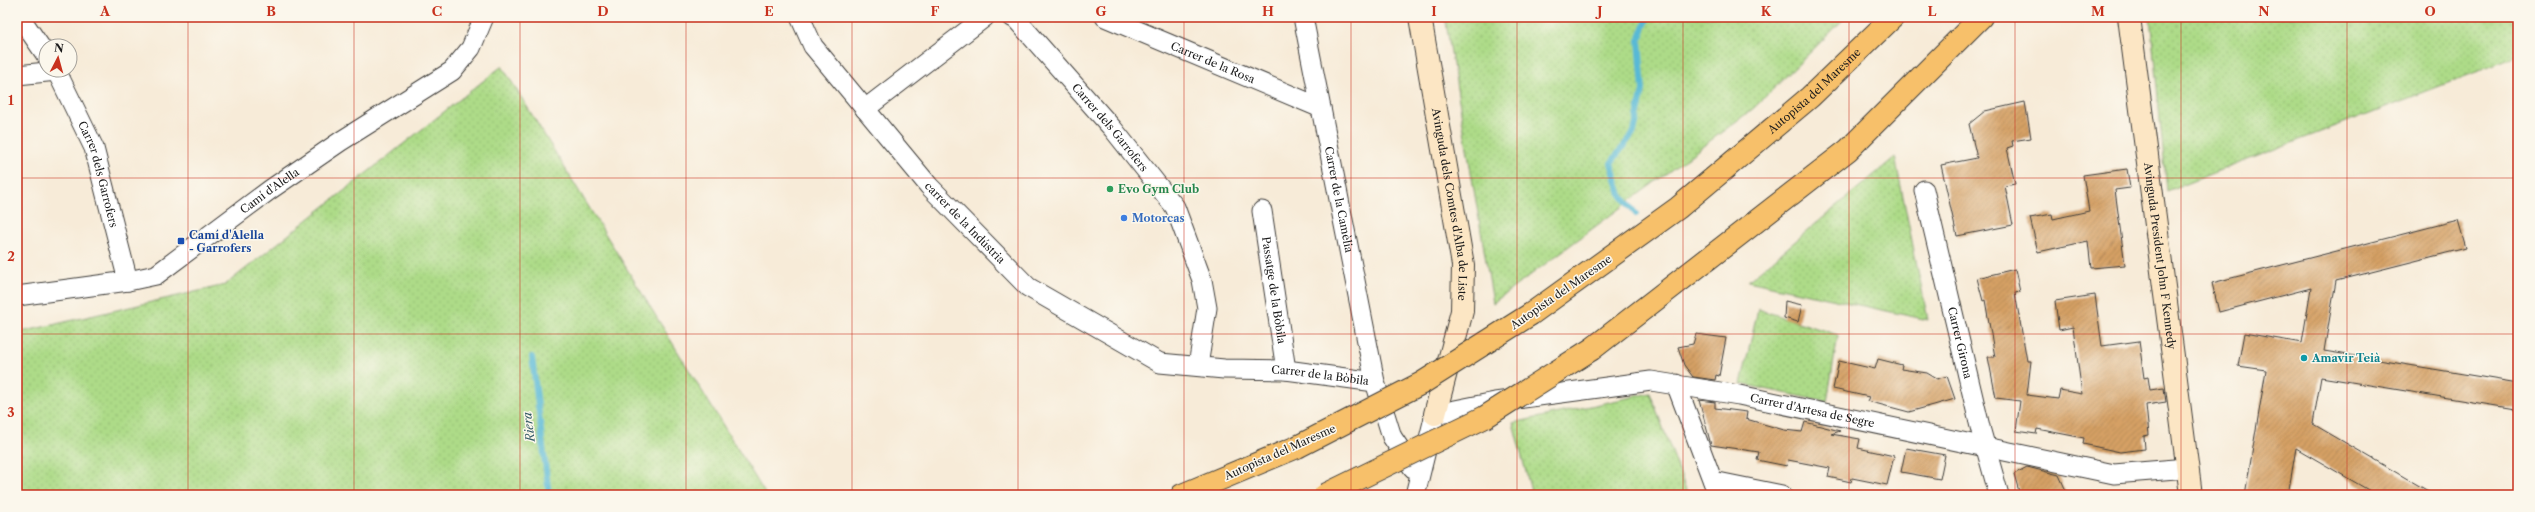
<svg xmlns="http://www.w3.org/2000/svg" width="2535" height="512" viewBox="0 0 2535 512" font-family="'Libre Caslon Text',serif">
  <defs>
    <pattern id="green-dots" width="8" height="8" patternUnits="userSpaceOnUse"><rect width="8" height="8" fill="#addb88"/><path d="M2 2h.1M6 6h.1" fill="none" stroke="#94bb75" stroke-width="1.8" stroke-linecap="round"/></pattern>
    <pattern id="building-hatch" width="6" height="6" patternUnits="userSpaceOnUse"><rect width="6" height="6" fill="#d5a065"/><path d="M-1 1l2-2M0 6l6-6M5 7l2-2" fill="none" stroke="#ac8252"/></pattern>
  </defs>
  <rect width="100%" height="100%" fill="#fbf7ec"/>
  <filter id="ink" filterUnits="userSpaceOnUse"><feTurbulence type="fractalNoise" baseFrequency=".025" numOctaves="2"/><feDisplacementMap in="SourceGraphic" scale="8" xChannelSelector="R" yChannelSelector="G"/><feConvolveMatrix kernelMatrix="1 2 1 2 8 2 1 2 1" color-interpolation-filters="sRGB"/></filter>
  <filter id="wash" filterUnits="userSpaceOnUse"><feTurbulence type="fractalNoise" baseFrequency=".012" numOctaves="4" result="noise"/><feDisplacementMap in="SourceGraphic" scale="16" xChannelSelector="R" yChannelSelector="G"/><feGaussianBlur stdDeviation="0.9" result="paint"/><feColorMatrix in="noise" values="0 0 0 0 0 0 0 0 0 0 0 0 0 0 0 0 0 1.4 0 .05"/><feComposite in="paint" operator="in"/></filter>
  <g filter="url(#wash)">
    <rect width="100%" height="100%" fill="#f7ebd8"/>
    <g fill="url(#green-dots)" stroke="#647c52">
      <polygon points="1445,17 1846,17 1754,108 1493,303"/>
      <polygon points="2150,17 2518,17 2518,56 2167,191"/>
      <polygon points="502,66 766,495 17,495 17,333 225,285"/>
      <polygon points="1895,157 1928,320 1748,281"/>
      <polygon points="1758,309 1838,335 1827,402 1741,384"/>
      <polygon points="1650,393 1688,495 1532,495 1513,423"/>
    </g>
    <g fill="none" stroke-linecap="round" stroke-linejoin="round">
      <g stroke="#58b9d6" stroke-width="6">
        <polyline points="1636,214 1621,195 1611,163 1634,132 1643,90 1639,40 1648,17"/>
        <polyline points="532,357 549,495"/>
      </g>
    </g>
    <g id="blocks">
      <g fill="url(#building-hatch)">
        <polygon points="2025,102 2031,138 2012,141 2013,146 2007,148 2015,184 2005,186 2013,225 1957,236 1941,165 1977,158 1969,124 1985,111"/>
        <polygon points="2127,169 2130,188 2115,190 2125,265 2091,268 2088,241 2038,252 2030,218 2052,214 2053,219 2089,211 2083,175"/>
        <polygon points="2458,220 2466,248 2336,281 2324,351 2518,383 2515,409 2321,377 2313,424 2435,495 2377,495 2296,448 2288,495 2245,495 2266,370 2238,366 2244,333 2302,343 2311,288 2219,312 2212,283"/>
        <polygon points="2015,269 2020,292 2015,293 2027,361 2031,361 2027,395 2058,399 2060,390 2082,394 2073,327 2059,330 2055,301 2095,295 2102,346 2139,341 2144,378 2148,377 2150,390 2164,388 2166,402 2146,405 2149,435 2144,436 2145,449 2120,452 2083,444 2084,438 2037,429 2036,434 2016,431 2020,401 1996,398 1988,357 1995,357 1985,300 1983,301 1977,278"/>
        <polygon points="1785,301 1802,305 1798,322 1784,318"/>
        <polygon points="1696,334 1726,338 1719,376 1716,375 1715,380 1693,377 1684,365 1678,347 1693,344"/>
        <polygon points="1878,359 1902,365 1901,369 1927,373 1937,379 1947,376 1955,399 1909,412 1867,401 1869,397 1833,389 1839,361 1875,369"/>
        <polygon points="1699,400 1715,402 1715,408 1747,412 1746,419 1784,430 1802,432 1805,422 1840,431 1831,434 1860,439 1858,448 1894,456 1887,485 1852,478 1851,482 1828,477 1830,468 1788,460 1787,466 1757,460 1759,452 1711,445"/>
        <polygon points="1906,448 1945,455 1940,479 1901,472"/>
        <polygon points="2027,467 2059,475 2068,495 2020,495 2014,474"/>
      </g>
    </g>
  </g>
  <g filter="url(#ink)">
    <use href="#blocks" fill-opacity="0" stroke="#3d3b38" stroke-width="1"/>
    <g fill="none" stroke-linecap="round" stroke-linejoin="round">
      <defs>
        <g id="street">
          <polyline points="20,17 46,55"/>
          <path id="s1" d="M800 17 813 46 929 186 1028 287 1160 363 1224 369 1286 370 1375 382 1392 437 1413 468"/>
          <path id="s2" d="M1012 17 1016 19 1113 129 1175 207 1202 280 1207 308 1198 366"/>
          <path id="s3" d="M1105 17 1321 108"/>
          <path id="s4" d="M1303 17 1375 382"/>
          <path id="s5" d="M56 70 94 148 128 281"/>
          <polyline points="17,75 57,71"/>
          <polyline points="865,109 985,17"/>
          <path id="s6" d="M1924 190 1981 431 1999 495"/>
          <path id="s7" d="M1262 211 1286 370"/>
          <path id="s8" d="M17 296 128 281 156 275 271 189 341 141 452 71 471 48 484 17"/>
          <polyline points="1676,384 1718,495"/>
          <polyline points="1713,481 1782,495"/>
          <path id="s9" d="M1415 495 1435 414 1495 402 1651 381 1739 395 2114 474 2188 468"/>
        </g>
        <g id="secondary">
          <path id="s10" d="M1420 17 1463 265 1462 311 1435 414"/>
          <path id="s11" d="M2129 17 2191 495"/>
        </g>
        <g id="highway">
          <path id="s12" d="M1531 314 1678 208 1810 97 1893 17"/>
          <polyline points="1592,349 1848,150 1981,17"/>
          <polyline points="1182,495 1297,447"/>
        </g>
      </defs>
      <use href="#street" stroke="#3d3b38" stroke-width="21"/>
      <use href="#secondary" stroke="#3d3b38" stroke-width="24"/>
      <use href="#highway" stroke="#3d3b38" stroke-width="24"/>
      <use href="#street" stroke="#fff" stroke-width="19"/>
      <use href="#secondary" stroke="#fce6c4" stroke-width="22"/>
      <use href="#highway" stroke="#f7c06b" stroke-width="22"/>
      <defs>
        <g id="highway-bridge">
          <polyline points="1297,447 1422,383 1531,314"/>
          <polyline points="1325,495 1485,417 1592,349"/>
        </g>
      </defs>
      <use href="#highway-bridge" stroke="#3d3b38" stroke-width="24" stroke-linecap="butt"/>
      <use href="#highway-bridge" stroke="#f7c06b" stroke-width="22"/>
    </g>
  </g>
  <path fill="none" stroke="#c8321e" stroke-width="1" stroke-opacity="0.55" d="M188 17V495M354 17V495M520 17V495M686 17V495M852 17V495M1018 17V495M1184 17V495M1351 17V495M1517 17V495M1683 17V495M1849 17V495M2015 17V495M2181 17V495M2347 17V495M17 178H2518M17 334H2518"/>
  <circle fill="#2e9e5b" stroke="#fbf7ec" stroke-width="1.5" cx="1110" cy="189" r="4"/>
  <circle fill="#3f7fe0" stroke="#fbf7ec" stroke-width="1.5" cx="1124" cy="218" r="4"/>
  <rect fill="#1a4fb4" stroke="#fbf7ec" stroke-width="1.5" x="177" y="237" width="8" height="8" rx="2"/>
  <circle fill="#0f9aa8" stroke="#fbf7ec" stroke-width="1.5" cx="2304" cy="358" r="4"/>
  <g text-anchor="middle" stroke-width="3" stroke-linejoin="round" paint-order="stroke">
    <g font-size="11" fill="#1c1c1c" stroke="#fbf7ec">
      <text dy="4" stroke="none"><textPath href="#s3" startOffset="117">Carrer de la Rosa</textPath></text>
      <text dy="4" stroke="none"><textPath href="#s12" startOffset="361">Autopista del Maresme</textPath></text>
      <text dy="4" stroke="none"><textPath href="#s2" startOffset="148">Carrer dels Garrofers</textPath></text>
      <text dy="4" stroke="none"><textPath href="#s5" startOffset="113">Carrer dels Garrofers</textPath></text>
      <text dy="4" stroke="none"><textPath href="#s8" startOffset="282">Camí d'Alella</textPath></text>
      <text dy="4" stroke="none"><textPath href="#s4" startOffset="186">Carrer de la Camèlia</textPath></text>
      <text dy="4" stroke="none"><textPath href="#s10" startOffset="190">Avinguda dels Comtes d'Alba de Liste</textPath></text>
      <text dy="4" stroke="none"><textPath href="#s1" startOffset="265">carrer de la Indústria</textPath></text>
      <text dy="4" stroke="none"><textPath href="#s11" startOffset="241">Avinguda President John F Kennedy</textPath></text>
      <text dy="4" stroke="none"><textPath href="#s7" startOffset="80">Passatge de la Bòbila</textPath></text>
      <text transform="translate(1561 292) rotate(-35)" y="4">Autopista del Maresme</text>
      <text dy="4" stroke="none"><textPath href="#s6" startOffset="157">Carrer Girona</textPath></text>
      <text dy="4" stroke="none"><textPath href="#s1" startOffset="668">Carrer de la Bòbila</textPath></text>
      <text dy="4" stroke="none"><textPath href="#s9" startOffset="466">Carrer d'Artesa de Segre</textPath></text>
      <text transform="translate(1280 452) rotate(-24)" y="4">Autopista del Maresme</text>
    </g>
    <g font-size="11" font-weight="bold" fill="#27864d" stroke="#fbf7ec" text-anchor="start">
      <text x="1118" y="193">Evo Gym Club</text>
    </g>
    <g font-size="11" font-weight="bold" fill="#366cbe" stroke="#fbf7ec" text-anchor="start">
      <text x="1132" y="222">Motorcas</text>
    </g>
    <g font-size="11" font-weight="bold" fill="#164399" stroke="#fbf7ec" text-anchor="start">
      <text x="189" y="239">Camí d'Alella<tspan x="189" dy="13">- Garrofers</tspan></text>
    </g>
    <g font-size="11" font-weight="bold" fill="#0d838f" stroke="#fbf7ec" text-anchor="start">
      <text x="2312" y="362">Amavir Teià</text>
    </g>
    <g font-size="12" font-style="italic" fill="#345b66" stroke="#fbf7ec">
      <text transform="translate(529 427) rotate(-97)" y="4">Riera</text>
    </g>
  </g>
  <rect width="2535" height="512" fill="none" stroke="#fbf7ec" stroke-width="44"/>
  <g transform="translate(58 58) rotate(6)"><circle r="19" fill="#fbf7ec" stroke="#a29f99"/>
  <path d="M0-3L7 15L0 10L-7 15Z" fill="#c8321e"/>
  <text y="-6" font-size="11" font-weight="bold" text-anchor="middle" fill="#1c1c1c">N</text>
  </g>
  <rect x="22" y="22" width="2491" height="468" fill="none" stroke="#c8321e" stroke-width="1.5"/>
  <g font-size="13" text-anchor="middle" font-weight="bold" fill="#c8321e">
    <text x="105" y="16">A</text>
    <text x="271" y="16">B</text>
    <text x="437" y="16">C</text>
    <text x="603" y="16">D</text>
    <text x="769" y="16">E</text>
    <text x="935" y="16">F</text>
    <text x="1101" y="16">G</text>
    <text x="1268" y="16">H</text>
    <text x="1434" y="16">I</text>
    <text x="1600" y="16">J</text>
    <text x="1766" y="16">K</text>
    <text x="1932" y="16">L</text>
    <text x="2098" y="16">M</text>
    <text x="2264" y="16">N</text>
    <text x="2430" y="16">O</text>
    <text x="11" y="105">1</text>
    <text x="11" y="261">2</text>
    <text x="11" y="417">3</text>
  </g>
</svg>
